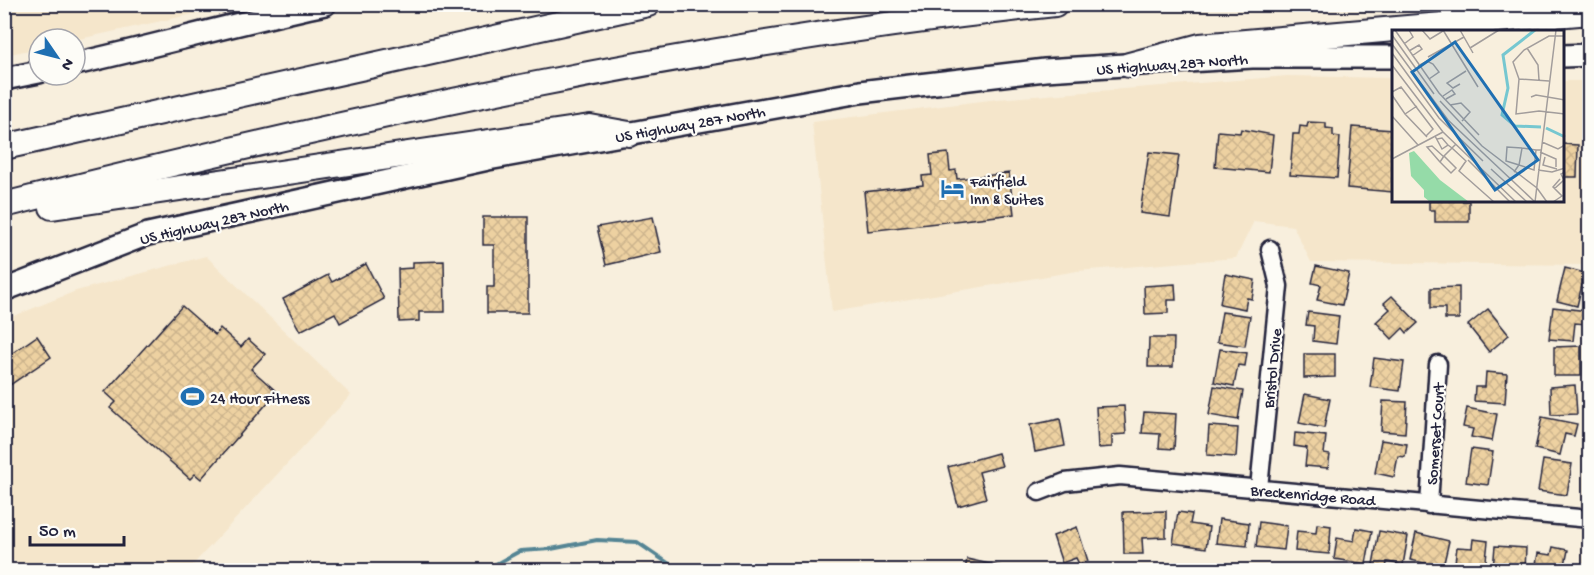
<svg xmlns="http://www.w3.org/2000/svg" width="1594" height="575" viewBox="0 0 1594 575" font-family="'Gochi Hand',sans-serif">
  <defs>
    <pattern id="building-cross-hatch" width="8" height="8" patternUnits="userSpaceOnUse" patternTransform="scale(1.5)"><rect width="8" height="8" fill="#edd1a1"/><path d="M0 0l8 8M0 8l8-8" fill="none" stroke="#cbb38c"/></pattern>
  </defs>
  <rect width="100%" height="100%" fill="#f8efdd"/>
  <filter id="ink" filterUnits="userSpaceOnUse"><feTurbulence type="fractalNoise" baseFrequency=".0167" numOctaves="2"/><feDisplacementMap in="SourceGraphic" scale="12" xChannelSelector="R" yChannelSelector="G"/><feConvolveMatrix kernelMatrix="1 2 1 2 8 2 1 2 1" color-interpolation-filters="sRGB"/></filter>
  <g filter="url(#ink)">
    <g fill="#f5e6cb">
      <polygon points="5,4 234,4 234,5 75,40 39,39 39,48 5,55"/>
      <polygon points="1287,76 1393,78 1393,201 1562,201 1563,81 1589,81 1589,265 1311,262 1293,226 1254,221 1236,258 1077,271 832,312 812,122 998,99"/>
      <polygon points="206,256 351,395 188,570 25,570 5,554 4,320 76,291"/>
    </g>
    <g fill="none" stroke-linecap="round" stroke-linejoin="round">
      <polyline stroke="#548594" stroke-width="4" points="485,570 520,551 551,549 597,540 637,542 678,570"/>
    </g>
    <g fill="url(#building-cross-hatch)" stroke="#22223b" stroke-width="1.5">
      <polygon points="1308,122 1326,123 1326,128 1333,129 1333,136 1340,137 1337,178 1290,175 1293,134 1299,134 1300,126 1307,127"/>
      <polygon points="1352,127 1393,130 1393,192 1347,188"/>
      <polygon points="1241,129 1273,135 1269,172 1215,167 1218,131 1240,133"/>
      <polygon points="1562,144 1578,145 1577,177 1562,177"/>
      <polygon points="1149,152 1179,155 1170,217 1140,213"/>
      <polygon points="948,153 950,171 956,170 957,179 1009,173 1014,214 868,231 864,192 923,185 922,176 932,175 930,155"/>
      <polygon points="1429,201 1469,201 1469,222 1435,222 1435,210 1429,210"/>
      <polygon points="483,217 528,217 528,313 487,313 487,287 494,287 494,245 483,245"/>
      <polygon points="653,217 661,252 606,265 597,227"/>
      <polygon points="444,261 445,312 419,312 419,321 399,322 398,269 413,268 413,262"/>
      <polygon points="366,264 384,299 340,323 335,313 300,331 283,299 328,275 332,282"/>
      <polygon points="1316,266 1349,273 1342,305 1317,300 1321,285 1312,283"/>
      <polygon points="1565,268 1589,274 1586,286 1582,285 1577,306 1557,301"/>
      <polygon points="1225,274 1255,280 1252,299 1247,298 1245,309 1220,304"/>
      <polygon points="1175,284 1176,300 1168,300 1168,313 1145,314 1144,286"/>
      <polygon points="1459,287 1459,319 1445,319 1445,308 1431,308 1431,288"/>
      <polygon points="1392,296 1418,323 1407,333 1403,328 1392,339 1376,322 1390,309 1384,303"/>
      <polygon points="182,306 215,335 220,328 241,347 248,339 265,354 251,369 277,392 201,479 195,474 190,479 110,408 116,402 105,392"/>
      <polygon points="1553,307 1588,311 1587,324 1575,323 1573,341 1549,339"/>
      <polygon points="1488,309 1509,335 1489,352 1468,325"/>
      <polygon points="1222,312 1250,316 1245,346 1217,342"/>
      <polygon points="1308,312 1339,316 1336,344 1313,341 1314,326 1306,325"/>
      <polygon points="37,336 51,357 4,389 4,359"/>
      <polygon points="1149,338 1174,338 1173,367 1148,367"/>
      <polygon points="1581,346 1581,376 1554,376 1554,347"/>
      <polygon points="1220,349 1247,353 1245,366 1238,365 1234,386 1214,382"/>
      <polygon points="1304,354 1335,354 1335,377 1304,378"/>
      <polygon points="1374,358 1404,362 1400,391 1370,387"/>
      <polygon points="1486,372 1507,374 1505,403 1474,401 1475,387 1485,387"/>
      <polygon points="1575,385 1577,414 1551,415 1550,387"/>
      <polygon points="1214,386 1243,391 1238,420 1209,415"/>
      <polygon points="1305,394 1330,399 1324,428 1299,423"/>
      <polygon points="1383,401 1407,402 1405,433 1381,431"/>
      <polygon points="1124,406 1126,434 1112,435 1112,447 1098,448 1096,407"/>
      <polygon points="1467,408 1497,414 1492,441 1471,437 1473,429 1463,427"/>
      <polygon points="1144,412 1176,414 1174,449 1159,448 1160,434 1142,433"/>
      <polygon points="1542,417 1577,424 1574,436 1565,434 1560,455 1535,449"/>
      <polygon points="1060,419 1065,446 1035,452 1030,425"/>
      <polygon points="1209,426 1238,428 1236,457 1207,455"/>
      <polygon points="1295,433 1326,436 1324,454 1330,455 1328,468 1305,466 1307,448 1294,446"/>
      <polygon points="1381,440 1407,444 1405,457 1398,456 1394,477 1375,473"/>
      <polygon points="1471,449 1493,452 1488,485 1466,482"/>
      <polygon points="998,453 1002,466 979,472 986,498 958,506 948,467"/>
      <polygon points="1543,460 1572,464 1567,495 1538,491"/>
      <polygon points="1166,511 1166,537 1142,538 1143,554 1124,554 1123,512"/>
      <polygon points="1178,512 1192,514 1190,524 1209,527 1206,548 1173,543"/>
      <polygon points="1219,519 1249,523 1247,546 1216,543"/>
      <polygon points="1259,522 1287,526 1284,550 1256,547"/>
      <polygon points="1317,524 1331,526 1329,554 1295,551 1297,531 1316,533"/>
      <polygon points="1077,527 1088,561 1079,564 1076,558 1062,563 1053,536"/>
      <polygon points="1356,528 1372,531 1366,564 1334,559 1337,538 1354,541"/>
      <polygon points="1379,531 1408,536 1403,565 1387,562 1386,570 1372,570"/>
      <polygon points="1416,533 1449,541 1443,567 1410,560"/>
      <polygon points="1473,539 1488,541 1485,570 1454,570 1457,547 1472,548"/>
      <polygon points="1495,546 1526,548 1525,570 1493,569"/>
      <polygon points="1553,547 1568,550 1564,570 1535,570 1538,553 1551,555"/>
      <polygon points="967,559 1003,567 1002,570 965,570"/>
    </g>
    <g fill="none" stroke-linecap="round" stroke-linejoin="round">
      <defs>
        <g id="minor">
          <polyline points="1259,488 1279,286 1270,249"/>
          <polyline points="1039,492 1065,482 1120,476 1590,519"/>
          <polyline points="1429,505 1438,364"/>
        </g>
        <g id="major">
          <polyline points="1562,56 1590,55"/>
          <path d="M75 64C159 45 241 22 325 4"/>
          <polyline points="4,79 39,72"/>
          <polyline points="4,290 148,234 488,159 860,92 1045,70 1252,57 1393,57"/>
        </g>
        <g id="highway">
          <polyline points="1129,65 1200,46 1590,12"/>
          <polyline points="4,147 648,4"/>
          <path d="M4 205C350 118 700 42 1055 4"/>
          <polyline points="52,207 590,127 629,134"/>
        </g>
      </defs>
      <use href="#minor" stroke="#22223b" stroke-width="21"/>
      <use href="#major" stroke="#22223b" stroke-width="26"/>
      <use href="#highway" stroke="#22223b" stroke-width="28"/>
      <use href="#minor" stroke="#fdfcf7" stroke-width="16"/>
      <use href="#major" stroke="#fdfcf7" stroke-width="21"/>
      <use href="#highway" stroke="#fdfcf7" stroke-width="24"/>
    </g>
  </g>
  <defs>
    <symbol id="hotel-bare" viewBox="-9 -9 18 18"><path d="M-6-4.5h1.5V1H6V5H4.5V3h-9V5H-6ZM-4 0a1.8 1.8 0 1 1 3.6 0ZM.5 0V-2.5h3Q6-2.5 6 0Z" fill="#1f6fb2" stroke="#fdfcf7" stroke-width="2.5" paint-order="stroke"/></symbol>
    <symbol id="stadium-bare" viewBox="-9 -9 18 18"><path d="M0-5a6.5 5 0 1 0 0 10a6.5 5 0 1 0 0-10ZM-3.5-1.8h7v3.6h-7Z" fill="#1f6fb2" stroke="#fdfcf7" stroke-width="2.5" paint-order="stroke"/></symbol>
  </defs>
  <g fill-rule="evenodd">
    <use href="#hotel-bare" x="936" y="172" width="33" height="33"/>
    <use href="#stadium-bare" x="176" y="380" width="33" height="33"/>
  </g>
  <g text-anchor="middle" stroke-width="4.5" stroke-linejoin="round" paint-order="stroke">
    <g font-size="16" fill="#22223b" stroke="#fdfcf7">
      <text transform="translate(1172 63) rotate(-4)" y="6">US Highway 287 North</text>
      <text transform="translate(690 123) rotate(-10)" y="6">US Highway 287 North</text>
      <text transform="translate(214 221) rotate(-13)" y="6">US Highway 287 North</text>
      <text transform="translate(1271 368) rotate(-84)" y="6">Bristol Drive</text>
      <text transform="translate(1434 434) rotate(-86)" y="6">Somerset Court</text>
      <text transform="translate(1313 494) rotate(5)" y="6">Breckenridge Road</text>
    </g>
    <g font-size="16" fill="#22223b" stroke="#fdfcf7" text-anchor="start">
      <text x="970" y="186">Fairfield<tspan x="970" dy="18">Inn &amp; Suites</tspan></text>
      <text x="210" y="403">24 Hour Fitness</text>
    </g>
  </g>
  <g transform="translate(1392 30)">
    <rect width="172" height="172" fill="#f8efdd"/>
    <path d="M22 121 48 150 77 172H38L32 167V160L19 146 17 123Z" fill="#95dba8"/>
    <path fill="none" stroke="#76c7d0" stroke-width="3" d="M143 0 111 25 116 58 110 85 123 96 149 97M154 98 173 107"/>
    <path fill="none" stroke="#a29d9c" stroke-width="1.5" d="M3 0 47 63 87 105M30 0 38 9 51 1M51 0 86 57M68 0 81 23M0 5 42 64M173 6H157L132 20 121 32 127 49 124 84 147 81 173 84M0 14 56 90 143 172M12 14 21 7 17 0M78 18 107 0M135 18 146 35 147 50M17 21 27 15 30 19 20 26M0 23 47 88 91 131M36 27 72 7M0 35 51 102 124 172M26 36 35 31 41 34 47 42 37 49M127 49 157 51M68 54 61 58 55 53 74 41M0 62 9 57 41 99 34 106M0 65 13 84 25 76M51 66 60 60 63 64 54 69M139 67 144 65 173 70M48 71 90 116 145 158 155 172M58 75 69 73 78 82 70 91M13 84 35 107M0 86 26 115M43 106 50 119 56 115 50 108 45 109M150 112 166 119 173 115M64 114 60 118 74 131 67 141 102 172M144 120 142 140 127 135 130 118 144 120H149M148 122 164 129V137M52 126 48 132 59 143 64 138 52 126 60 118 56 115M153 127 151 135 165 139M0 129 51 102M76 130 118 172M48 132 35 117 40 116 52 127M99 139 135 172M146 140 160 142 173 138M122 142 127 135 114 131 115 117 130 118M162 159 172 150 169 144 173 142M143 172 164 0M161 172 170 166 161 157 168 149"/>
    <path fill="#1f6fb2" fill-opacity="0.15" stroke="#1f6fb2" stroke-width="3" d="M63 12 146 130 103 160 20 42Z"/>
    <rect width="172" height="172" fill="none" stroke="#22223b" stroke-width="3"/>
  </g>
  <rect width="1594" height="575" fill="none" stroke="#fdfcf7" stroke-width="24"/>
  <rect x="12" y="12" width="1570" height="551" fill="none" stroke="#22223b" stroke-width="2" filter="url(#ink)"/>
  <g transform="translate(57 57) rotate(125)"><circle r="28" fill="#fdfcf7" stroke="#a5a5ac" stroke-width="1.5"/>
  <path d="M0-4.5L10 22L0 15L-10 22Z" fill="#1f6fb2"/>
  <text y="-9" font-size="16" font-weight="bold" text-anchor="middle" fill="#22223b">N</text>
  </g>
  <path d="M30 536v9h94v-9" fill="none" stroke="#22223b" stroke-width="3"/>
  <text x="39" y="536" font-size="18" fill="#22223b" stroke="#fdfcf7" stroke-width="4.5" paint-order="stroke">50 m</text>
</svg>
